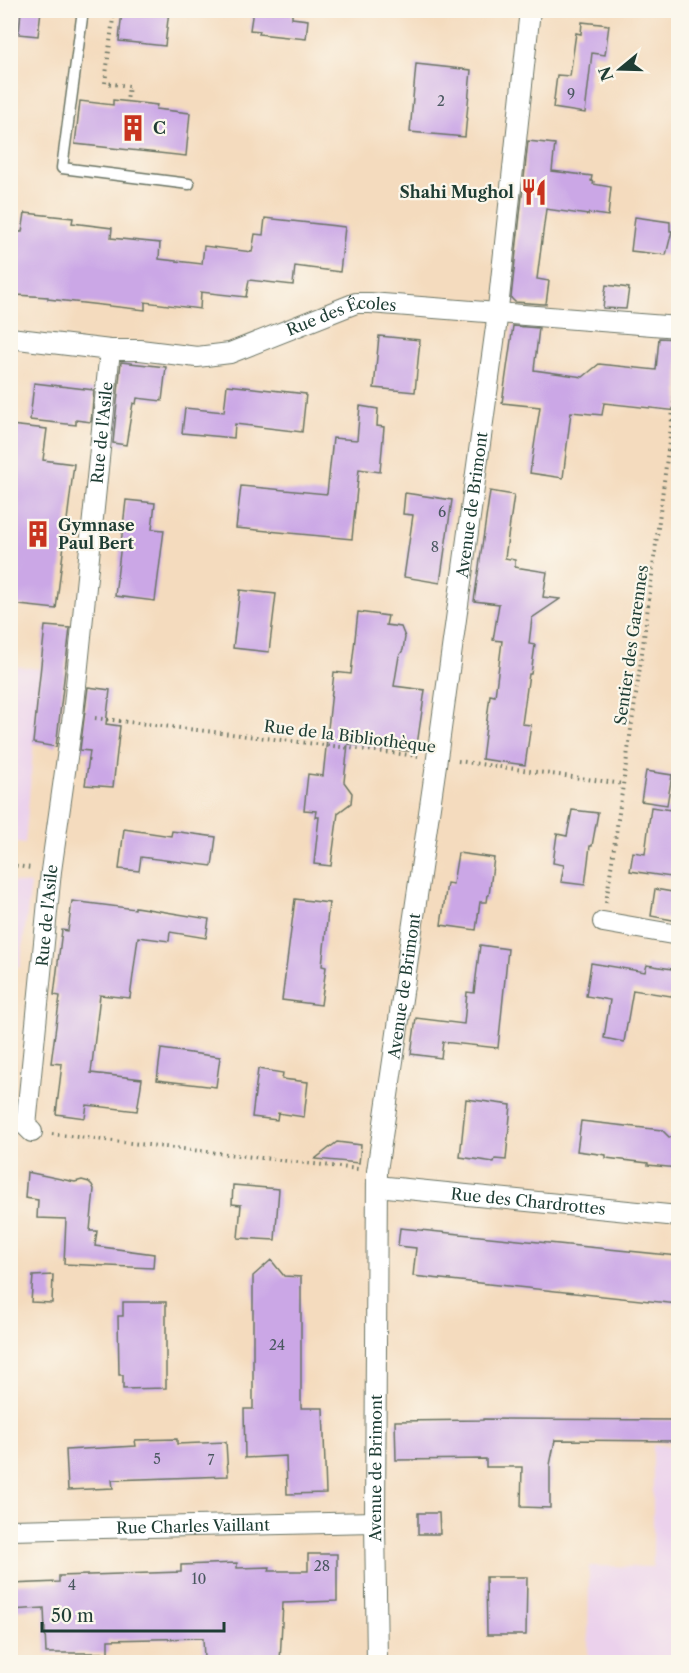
<svg xmlns="http://www.w3.org/2000/svg" width="689" height="1673" viewBox="0 0 689 1673" font-family="'Libre Caslon Text',serif">
  <rect width="100%" height="100%" fill="#fbf7ec"/>
  <filter id="ink" filterUnits="userSpaceOnUse"><feTurbulence type="fractalNoise" baseFrequency=".0167" numOctaves="2"/><feDisplacementMap in="SourceGraphic" scale="12" xChannelSelector="R" yChannelSelector="G"/><feConvolveMatrix kernelMatrix="1 2 1 2 8 2 1 2 1" color-interpolation-filters="sRGB"/></filter>
  <filter id="wash" filterUnits="userSpaceOnUse"><feTurbulence type="fractalNoise" baseFrequency=".008" numOctaves="4" result="noise"/><feDisplacementMap in="SourceGraphic" scale="24" xChannelSelector="R" yChannelSelector="G"/><feGaussianBlur stdDeviation="1.35" result="paint"/><feColorMatrix in="noise" values="0 0 0 0 0 0 0 0 0 0 0 0 0 0 0 0 0 1.4 0 .05"/><feComposite in="paint" operator="in"/></filter>
  <g filter="url(#wash)">
    <rect width="100%" height="100%" fill="#f4dbbe"/>
    <g fill="#ebd1ec">
      <polygon points="11,666 40,669 25,844 11,842"/>
      <polygon points="11,882 31,884 20,967 11,966"/>
      <polygon points="653,1445 678,1446 678,1662 588,1662 589,1566 653,1567"/>
    </g>
    <g id="blocks">
      <g fill="#cba7e6">
        <polygon points="21,10 41,10 38,36 19,34"/>
        <polygon points="122,10 169,10 165,46 119,41"/>
        <polygon points="253,10 292,10 292,18 308,20 306,39 259,34 260,31 250,30"/>
        <polygon points="582,22 609,25 605,55 592,53 585,113 553,108 557,75 570,76 576,33 581,34"/>
        <polygon points="416,64 471,70 465,137 410,132"/>
        <polygon points="113,100 157,105 156,109 190,113 186,156 75,144 80,101 113,105"/>
        <polygon points="528,141 555,144 552,171 592,176 591,181 594,182 593,184 611,187 608,216 589,213 588,215 546,209 537,279 549,281 546,304 543,304 515,302 511,298"/>
        <polygon points="25,213 73,218 72,223 112,228 111,238 160,243 159,259 202,264 204,246 252,252 255,234 263,235 265,218 345,227 340,272 295,266 293,285 249,280 246,297 201,292 200,309 145,302 145,310 48,299 48,297 16,295 17,287 11,286 10,281 10,235 16,236 16,232 22,232"/>
        <polygon points="635,217 670,222 670,231 672,231 666,255 631,251"/>
        <polygon points="606,285 629,288 626,309 603,308"/>
        <polygon points="513,326 539,328 534,370 583,377 599,364 656,370 659,338 678,339 678,411 604,403 602,415 571,412 563,478 530,473 540,407 502,403"/>
        <polygon points="379,336 420,340 415,392 374,388"/>
        <polygon points="121,362 166,367 162,401 137,398 136,404 133,403 126,445 113,443"/>
        <polygon points="34,383 94,390 91,422 76,420 76,425 30,420"/>
        <polygon points="227,385 306,394 302,432 235,424 234,438 182,433 185,408 224,412"/>
        <polygon points="360,406 378,409 377,426 384,427 380,472 359,469 352,539 236,528 241,486 327,494 333,438 357,440"/>
        <polygon points="10,425 47,429 43,460 74,464 56,609 10,604"/>
        <polygon points="490,491 514,495 505,558 515,560 515,567 547,572 543,597 560,599 532,618 529,644 535,645 531,674 529,674 522,724 531,725 525,765 482,759 490,695 495,696 502,641 493,640 499,604 474,601"/>
        <polygon points="405,493 452,500 440,583 404,577 413,515 403,514"/>
        <polygon points="126,500 155,503 152,529 164,530 155,601 115,596"/>
        <polygon points="240,590 276,594 269,652 233,648"/>
        <polygon points="358,612 388,616 386,625 401,627 405,637 403,650 399,656 394,686 425,690 416,752 348,744 344,782 352,793 351,803 338,813 331,866 314,864 319,817 315,817 316,811 304,810 308,774 323,776 334,672 351,674"/>
        <polygon points="45,626 70,628 56,747 33,743"/>
        <polygon points="88,687 110,690 106,724 120,726 113,787 85,785 90,751 80,750"/>
        <polygon points="646,771 672,775 667,805 641,801"/>
        <polygon points="651,807 678,811 678,827 671,877 630,871 633,852 645,854"/>
        <polygon points="572,810 598,813 592,846 590,846 585,885 561,882 564,865 553,863 557,834 567,836"/>
        <polygon points="124,829 171,836 172,831 216,837 212,866 141,857 139,871 119,869"/>
        <polygon points="458,853 494,858 489,895 488,895 487,902 480,902 476,930 441,925 447,883 453,884"/>
        <polygon points="655,889 678,893 678,921 651,916"/>
        <polygon points="295,899 329,903 322,966 326,967 321,1005 282,1000"/>
        <polygon points="72,901 135,909 135,907 209,919 206,938 170,932 169,941 138,937 130,998 100,995 91,1073 142,1079 137,1111 87,1105 85,1118 56,1114 62,1064 51,1063 60,996 54,995 62,930 68,931"/>
        <polygon points="480,945 508,949 498,1048 443,1042 441,1058 411,1054 416,1018 464,1024 467,992 474,993"/>
        <polygon points="591,963 645,972 647,965 678,970 677,997 633,990 624,1042 604,1038 610,1000 586,996"/>
        <polygon points="161,1049 220,1057 216,1087 157,1080"/>
        <polygon points="258,1069 283,1073 282,1079 308,1082 304,1117 278,1113 277,1120 252,1117"/>
        <polygon points="466,1099 511,1105 506,1160 495,1159 494,1162 460,1157"/>
        <polygon points="581,1121 662,1130 669,1137 678,1137 678,1168 648,1165 648,1163 606,1158 606,1155 577,1151"/>
        <polygon points="337,1142 361,1145 359,1163 315,1159"/>
        <polygon points="27,1172 75,1182 82,1180 89,1182 92,1185 94,1189 90,1231 97,1231 95,1246 154,1254 153,1268 64,1264 66,1219 37,1218 38,1200 25,1198"/>
        <polygon points="233,1185 279,1189 275,1240 238,1238 241,1205 232,1204"/>
        <polygon points="400,1228 678,1256 678,1304 413,1276 416,1248 398,1246"/>
        <polygon points="271,1260 284,1276 301,1277 301,1408 323,1408 326,1493 287,1494 286,1456 245,1458 244,1409 253,1409 253,1276"/>
        <polygon points="53,1275 52,1303 31,1302 33,1276"/>
        <polygon points="123,1302 166,1302 166,1388 123,1389 123,1375 119,1375 118,1316 123,1316"/>
        <polygon points="483,1419 678,1420 678,1441 555,1440 550,1465 550,1508 521,1507 522,1467 486,1467 486,1459 396,1460 395,1421 483,1420"/>
        <polygon points="177,1439 177,1444 226,1442 228,1476 112,1480 113,1488 68,1490 66,1450 136,1446 135,1440"/>
        <polygon points="418,1513 439,1513 440,1534 418,1534"/>
        <polygon points="308,1554 337,1554 337,1601 283,1603 280,1662 221,1662 221,1660 204,1659 203,1638 108,1640 108,1653 46,1653 44,1608 10,1610 10,1584 59,1582 59,1576 181,1572 181,1565 237,1563 237,1568 270,1567 269,1571 308,1571"/>
        <polygon points="486,1577 527,1577 526,1635 487,1635"/>
      </g>
    </g>
  </g>
  <g filter="url(#ink)">
    <use href="#blocks" fill-opacity="0" stroke="#6a7464" stroke-width="1.5"/>
    <g fill="none" stroke-linecap="round" stroke-linejoin="round">
      <defs>
        <polyline id="lane" points="83,10 62,168 189,184"/>
        <g id="street">
          <path id="s1" d="M10 338 110 350H140L197 357 230 353 356 303H370L678 327"/>
          <polyline points="603,922 678,935"/>
          <path id="s2" d="M32 1132 26 1126 51 871 73 715 110 350"/>
          <path id="s3" d="M377 1186 678 1216"/>
          <path id="s4" d="M10 1530 375 1522"/>
          <path id="s5" d="M377 1662 375 1522 377 1171 437 758 496 327 530 10"/>
        </g>
      </defs>
      <use href="#lane" stroke="#6a7464" stroke-width="13"/>
      <use href="#street" stroke="#6a7464" stroke-width="22"/>
      <g stroke="#6a7464" stroke-width="4" stroke-dasharray="1.5 4.5" stroke-linecap="butt">
        <polyline points="114,10 105,83 129,86 127,101"/>
        <polyline points="95,718 418,756"/>
        <polyline points="458,761 623,784"/>
        <polyline points="10,865 31,868"/>
        <polyline points="606,903 642,653 678,372"/>
        <polyline points="52,1134 358,1169"/>
      </g>
      <use href="#lane" stroke="#fff" stroke-width="10"/>
      <use href="#street" stroke="#fff" stroke-width="20"/>
    </g>
  </g>
  <defs>
    <symbol id="building-bare" viewBox="-9 -9 18 18"><path d="M-4-6H4V6H1V3H-1V6H-4ZM-2.5-4.3h1.7v1.8h-1.7ZM.8-4.3h1.7v1.8H.8ZM-2.5-1h1.7V.8h-1.7ZM.8-1h1.7V.8H.8Z" fill="#c8321e" stroke="#fbf7ec" stroke-width="2.5" paint-order="stroke"/></symbol>
    <symbol id="restaurant-bare" viewBox="-9 -9 18 18"><path d="M-5-6h1v4h1v-4h1v4h1v-4h1v5L-1.5 .5V6h-2V.5L-5-1ZM5-6V6H3V1.5H1.5Q1.5-4 5-6Z" fill="#c8321e" stroke="#fbf7ec" stroke-width="2.5" paint-order="stroke"/></symbol>
  </defs>
  <g fill-rule="evenodd">
    <use href="#building-bare" x="114" y="109" width="38" height="38"/>
    <use href="#restaurant-bare" x="515" y="173" width="38" height="38"/>
    <use href="#building-bare" x="19" y="515" width="38" height="38"/>
  </g>
  <g text-anchor="middle" stroke-width="4.5" stroke-linejoin="round" paint-order="stroke">
    <g font-size="14" fill="#4a5860">
      <text x="571" y="99">9</text>
      <text x="441" y="106">2</text>
      <text x="442" y="517">6</text>
      <text x="435" y="552">8</text>
      <text x="277" y="1350">24</text>
      <text x="157" y="1464">5</text>
      <text x="211" y="1465">7</text>
      <text x="322" y="1571">28</text>
      <text x="199" y="1584">10</text>
      <text x="72" y="1590">4</text>
    </g>
    <g font-size="16" font-weight="bold" fill="#1f3d34" stroke="#fbf7ec" text-anchor="start">
      <text x="153" y="134">C</text>
      <text x="514" y="198" text-anchor="end">Shahi Mughol</text>
      <text x="58" y="531">Gymnase<tspan x="58" dy="18">Paul Bert</tspan></text>
    </g>
    <g font-size="16" fill="#1f3d34" stroke="#fbf7ec">
      <text dy="6" stroke="none"><textPath href="#s1" startOffset="340">Rue des Écoles</textPath></text>
      <text dy="6" stroke="none"><textPath href="#s2" startOffset="706">Rue de l'Asile</textPath></text>
      <text dy="6" stroke="none"><textPath href="#s5" startOffset="1164">Avenue de Brimont</textPath></text>
      <text transform="translate(631 645) rotate(-82)" y="6">Sentier des Garennes</text>
      <text transform="translate(350 736) rotate(7)" y="6">Rue de la Bibliothèque</text>
      <text dy="6" stroke="none"><textPath href="#s2" startOffset="220">Rue de l'Asile</textPath></text>
      <text dy="6" stroke="none"><textPath href="#s5" startOffset="678">Avenue de Brimont</textPath></text>
      <text dy="6" stroke="none"><textPath href="#s3" startOffset="152">Rue des Chardrottes</textPath></text>
      <text dy="6" stroke="none"><textPath href="#s5" startOffset="194">Avenue de Brimont</textPath></text>
      <text dy="6" stroke="none"><textPath href="#s4" startOffset="183">Rue Charles Vaillant</textPath></text>
    </g>
  </g>
  <rect width="689" height="1673" fill="none" stroke="#fbf7ec" stroke-width="36"/>
  <g transform="translate(620 69) rotate(251)" stroke="#fbf7ec" stroke-width="4.5" paint-order="stroke">
  <path d="M0-4.5L10 22L0 15L-10 22Z" fill="#1f3d34"/>
  <text y="-9" font-size="16" font-weight="bold" text-anchor="middle" fill="#1f3d34">N</text>
  </g>
  <path d="M42 1622v9h182v-9" fill="none" stroke="#1f3d34" stroke-width="3"/>
  <text x="51" y="1622" font-size="18" fill="#1f3d34" stroke="#fbf7ec" stroke-width="4.5" paint-order="stroke">50 m</text>
</svg>
